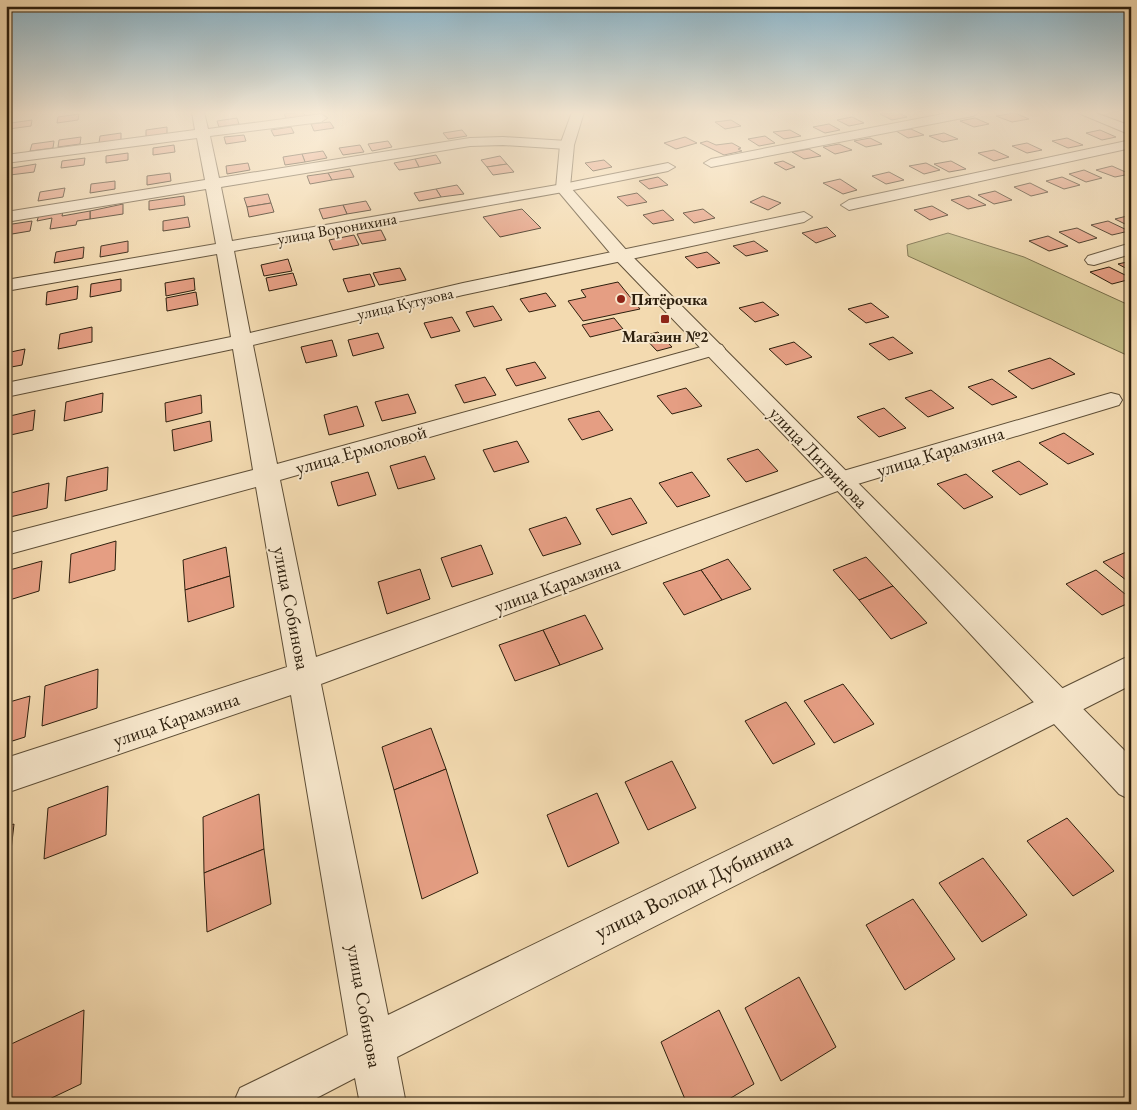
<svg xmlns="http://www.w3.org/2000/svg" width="1137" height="1110" viewBox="0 0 1137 1110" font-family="'EB Garamond',serif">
  <rect width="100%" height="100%" fill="#f3dab0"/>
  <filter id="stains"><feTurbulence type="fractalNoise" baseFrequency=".004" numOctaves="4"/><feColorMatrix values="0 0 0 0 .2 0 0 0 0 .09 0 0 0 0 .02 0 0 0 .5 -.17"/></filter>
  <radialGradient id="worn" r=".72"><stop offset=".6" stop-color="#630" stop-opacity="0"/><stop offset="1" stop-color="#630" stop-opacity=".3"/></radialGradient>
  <polygon fill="#c3bd86" stroke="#786e4a" points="948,233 1024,257 1131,306 1131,357 908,256 907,245"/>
  <g fill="#e59e83" stroke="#2d1f0d">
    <polygon points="303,112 306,117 287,120 284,114"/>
    <polygon points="897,112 907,117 892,120 880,114"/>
    <polygon points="1015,113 1029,119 1012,122 996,116"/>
    <polygon points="79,114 78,120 57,123 58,117"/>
    <polygon points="852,117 864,123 849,126 837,120"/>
    <polygon points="237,118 239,124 219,127 217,121"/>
    <polygon points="975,118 989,124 974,127 960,121"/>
    <polygon points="32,120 31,126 9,129 11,123"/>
    <polygon points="731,120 741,126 725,129 715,122"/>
    <polygon points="330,122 334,128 314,131 311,124"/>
    <polygon points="829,124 840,130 825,133 813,127"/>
    <polygon points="167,127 167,134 146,137 146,130"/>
    <polygon points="291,127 294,133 274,136 271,130"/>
    <polygon points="911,129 924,135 908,138 896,131"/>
    <polygon points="462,130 467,136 448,139 443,133"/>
    <polygon points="790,130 801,136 784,139 773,132"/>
    <polygon points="1100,130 1116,137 1102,140 1086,133"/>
    <polygon points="121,133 121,140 99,143 100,136"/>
    <polygon points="944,133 958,139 943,142 929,136"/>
    <polygon points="244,135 246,141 226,144 224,137"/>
    <polygon points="765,136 775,143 759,146 748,139"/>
    <polygon points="81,137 80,144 58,147 59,140"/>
    <polygon points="685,137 697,143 676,149 664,143"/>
    <polygon points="870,138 882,144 866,147 854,141"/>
    <polygon points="1067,138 1083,145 1068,148 1052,141"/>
    <polygon points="54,141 53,148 30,151 32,144"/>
    <polygon points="388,141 392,147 372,151 368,144"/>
    <polygon points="707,141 716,145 732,143 741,148 738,149 742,151 724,155 700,143"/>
    <polygon points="1027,143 1042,150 1027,153 1012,146"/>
    <polygon points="839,144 852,150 835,154 823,147"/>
    <polygon points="174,145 175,152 153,155 153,148"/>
    <polygon points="360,145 364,152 343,155 339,148"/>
    <polygon points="809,149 821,156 804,159 792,152"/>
    <polygon points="994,150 1009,157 994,161 978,153"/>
    <polygon points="323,151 327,158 305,162 302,154"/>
    <polygon points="128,153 128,160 106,163 106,156"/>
    <polygon points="302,154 305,162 285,165 283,157"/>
    <polygon points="436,155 441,163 419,167 415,159"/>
    <polygon points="500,156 507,164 487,167 481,160"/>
    <polygon points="85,158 84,165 61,168 62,161"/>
    <polygon points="415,159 419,167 399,170 394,163"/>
    <polygon points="604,160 612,167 593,171 585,163"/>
    <polygon points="783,161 795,167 786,170 774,163"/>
    <polygon points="951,161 966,169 949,172 934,164"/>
    <polygon points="248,163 250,170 227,174 226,166"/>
    <polygon points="926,163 940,170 924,174 909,166"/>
    <polygon points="36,164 34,172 10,175 12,168"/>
    <polygon points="507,164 514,172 493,175 487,167"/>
    <polygon points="1112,166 1130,174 1115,177 1096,170"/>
    <polygon points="350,169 354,177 332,180 328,173"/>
    <polygon points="1084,170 1102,178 1086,182 1069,174"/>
    <polygon points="889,172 904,180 886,184 872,176"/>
    <polygon points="170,173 171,181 147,185 147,176"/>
    <polygon points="328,173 332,180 310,184 307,176"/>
    <polygon points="658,177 668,185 649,189 639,181"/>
    <polygon points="1062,177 1080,185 1064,189 1046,181"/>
    <polygon points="840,179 857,190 843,194 823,183"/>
    <polygon points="115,181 115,189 90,193 91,184"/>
    <polygon points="1030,183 1048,192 1031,196 1014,187"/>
    <polygon points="457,185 464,194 441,197 436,189"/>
    <polygon points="65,188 63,197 38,201 40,192"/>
    <polygon points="436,189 441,197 419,201 414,193"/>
    <polygon points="995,191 1012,200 994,204 978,195"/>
    <polygon points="637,193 647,202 627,206 617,197"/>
    <polygon points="268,194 271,203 247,207 244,198"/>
    <polygon points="184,196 185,205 149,210 149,201"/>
    <polygon points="763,196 781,203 768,210 750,202"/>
    <polygon points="969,196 986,205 968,209 951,200"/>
    <polygon points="366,201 371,210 347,214 343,205"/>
    <polygon points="271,203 274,212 249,217 247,207"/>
    <polygon points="123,204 123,214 90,219 90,211"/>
    <polygon points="343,205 347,214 323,219 319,209"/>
    <polygon points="932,206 948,215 930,220 914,210"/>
    <polygon points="522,209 541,228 500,237 483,217"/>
    <polygon points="703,209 715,218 694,223 683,213"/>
    <polygon points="663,210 674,220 653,224 643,215"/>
    <polygon points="63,211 62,216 90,211 90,219 77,221 76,225 50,229 52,218 37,221 39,215"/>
    <polygon points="1131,215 1131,227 1115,219"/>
    <polygon points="188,217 190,227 163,231 163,221"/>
    <polygon points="32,221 30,231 6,235 6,225"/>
    <polygon points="1108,221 1129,231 1112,235 1091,225"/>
    <polygon points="827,227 836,236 816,243 802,233"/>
    <polygon points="1077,228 1097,238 1079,243 1059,232"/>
    <polygon points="381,230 386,240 362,244 357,234"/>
    <polygon points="354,235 359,245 333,250 329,240"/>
    <polygon points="1048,236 1068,246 1049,251 1029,241"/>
    <polygon points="128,241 128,252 100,257 101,246"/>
    <polygon points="754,241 768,251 746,256 733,246"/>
    <polygon points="84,247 83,258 54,263 56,252"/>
    <polygon points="707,252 720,263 697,268 685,257"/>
    <polygon points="288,259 292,271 264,276 261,265"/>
    <polygon points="1131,261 1131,271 1118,264"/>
    <polygon points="1109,267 1131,278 1131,279 1112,284 1090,272"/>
    <polygon points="400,268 406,280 379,285 373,273"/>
    <polygon points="293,273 297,285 269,291 266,278"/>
    <polygon points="370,274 375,286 348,292 343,279"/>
    <polygon points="194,278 195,290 166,296 165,283"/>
    <polygon points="121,279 121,291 90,297 91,284"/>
    <polygon points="618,282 640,309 583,321 568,301 586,297 581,290"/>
    <polygon points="78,286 77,299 46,305 47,292"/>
    <polygon points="196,292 198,305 167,311 166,298"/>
    <polygon points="546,293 556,306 529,312 520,299"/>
    <polygon points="763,302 779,315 755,322 739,308"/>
    <polygon points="871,303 889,317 866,323 848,309"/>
    <polygon points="493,306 502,320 474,327 466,312"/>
    <polygon points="452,317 460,331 431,338 424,323"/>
    <polygon points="614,318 623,329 590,337 582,325"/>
    <polygon points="92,327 92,342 58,349 60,334"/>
    <polygon points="658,332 672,347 657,351 643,336"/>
    <polygon points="378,333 384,348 353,356 348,340"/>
    <polygon points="893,337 913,353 889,360 869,344"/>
    <polygon points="332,340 337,356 306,363 301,347"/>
    <polygon points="794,342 812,357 786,365 769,349"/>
    <polygon points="25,349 22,365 6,368 6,353"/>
    <polygon points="1050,358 1075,374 1032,389 1008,371"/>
    <polygon points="535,362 546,378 516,386 506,369"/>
    <polygon points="485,377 496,395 464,403 455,385"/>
    <polygon points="992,379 1017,397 992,405 968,387"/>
    <polygon points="686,388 702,406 672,414 657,396"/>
    <polygon points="931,390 954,408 928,417 905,398"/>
    <polygon points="103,393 102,412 64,421 66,402"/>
    <polygon points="408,394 416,413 382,421 375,402"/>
    <polygon points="201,395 202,413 166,422 165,403"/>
    <polygon points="357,406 364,426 329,435 324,415"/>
    <polygon points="884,408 906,428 879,437 857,417"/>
    <polygon points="35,410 33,430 6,436 6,417"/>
    <polygon points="599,411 613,430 582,440 568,419"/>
    <polygon points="210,421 212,441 174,451 172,430"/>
    <polygon points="1064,433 1094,454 1068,464 1039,443"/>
    <polygon points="517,441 529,462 494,472 483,450"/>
    <polygon points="758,449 778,471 746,482 727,459"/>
    <polygon points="425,456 435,479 398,489 390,466"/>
    <polygon points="1019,461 1048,484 1020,495 992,471"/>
    <polygon points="108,467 107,490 65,501 67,477"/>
    <polygon points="368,472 376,495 338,506 331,482"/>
    <polygon points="692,472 710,496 677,507 659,483"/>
    <polygon points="966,474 993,497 964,509 937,484"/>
    <polygon points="49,483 47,508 6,518 7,494"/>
    <polygon points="631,498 647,523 612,535 596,509"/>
    <polygon points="566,517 581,544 543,556 529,529"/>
    <polygon points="116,541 115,570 69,583 71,554"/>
    <polygon points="481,545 493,574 452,587 441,558"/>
    <polygon points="226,547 230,576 185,590 183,560"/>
    <polygon points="1131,550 1131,584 1103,562"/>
    <polygon points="866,557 893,586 859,600 833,570"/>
    <polygon points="728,559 751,589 722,600 701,570"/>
    <polygon points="42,561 39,591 6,601 6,571"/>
    <polygon points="420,569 430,599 387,614 378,582"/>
    <polygon points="701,570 722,600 684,615 663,583"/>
    <polygon points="1096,570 1131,599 1131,602 1102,615 1066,584"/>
    <polygon points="230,576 234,607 188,622 185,590"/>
    <polygon points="893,586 927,623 891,639 859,600"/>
    <polygon points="585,615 603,649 560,665 543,630"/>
    <polygon points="543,630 560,665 515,681 499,645"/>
    <polygon points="98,669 97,708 42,726 45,686"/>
    <polygon points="843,684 874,724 834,743 804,701"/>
    <polygon points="30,696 25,737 6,743 6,703"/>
    <polygon points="786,702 815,744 773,764 745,721"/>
    <polygon points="431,728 446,769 394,790 382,747"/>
    <polygon points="672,761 696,808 648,830 625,782"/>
    <polygon points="446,769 478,873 422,899 394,790"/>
    <polygon points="108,786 106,835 44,859 48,808"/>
    <polygon points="597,793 619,843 568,867 547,815"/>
    <polygon points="259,794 264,849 204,873 203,817"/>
    <polygon points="1067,818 1114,871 1073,896 1027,841"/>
    <polygon points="14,824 8,877 6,878 6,827"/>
    <polygon points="264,849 271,904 207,932 204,873"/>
    <polygon points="983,858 1027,915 982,942 939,883"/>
    <polygon points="913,899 955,959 905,990 866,925"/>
    <polygon points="799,977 836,1047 781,1081 745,1008"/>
    <polygon points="84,1010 81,1084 39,1104 6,1104 7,1046"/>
    <polygon points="719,1010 754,1084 721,1104 687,1104 661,1042"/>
  </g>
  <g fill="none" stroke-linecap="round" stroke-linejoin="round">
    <defs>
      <g id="minor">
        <polygon points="192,112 204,112 208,129 321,114 327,118 321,122 210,136 219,178 470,138 503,137 567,141 574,145 567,149 503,145 470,146 221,187 232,241 563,184 668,163 675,167 668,171 563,192 234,251 250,333 463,283 804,212 812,217 804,222 463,295 253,345 277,464 708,345 715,343 722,345 725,349 722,353 280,480 316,657 833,474 1111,393 1119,395 1122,400 1119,405 851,486 321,684 388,1015 1131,655 1131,685 397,1057 406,1104 360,1104 355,1078 305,1104 233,1104 240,1088 348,1035 291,695 6,793 6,758 287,667 256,487 6,555 6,534 253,470 233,349 6,397 6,383 231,337 217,254 6,291 6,280 216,244 206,189 6,222 6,212 205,180 197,138 6,163 6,155 195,130"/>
        <polygon points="953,112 979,112 973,116 711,167 704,163 711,159"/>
        <polygon points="1076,112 1093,112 1131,126 1131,135"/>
        <polygon points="1131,140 1131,148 849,210 841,205 849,200"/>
        <polygon points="1131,243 1131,254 1094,265 1088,264 1085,260 1088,256"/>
      </g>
      <polygon id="tertiary" points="572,112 584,112 574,145 570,187 628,252 1131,757 1131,800 1119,794 833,486 616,260 558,191 556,188 560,145"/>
    </defs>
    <use href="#minor" stroke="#5e4e36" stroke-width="2"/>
    <use href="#tertiary" stroke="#5e4e36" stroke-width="2"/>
    <use href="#minor" fill="#f7e7cc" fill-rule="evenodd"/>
    <use href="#tertiary" fill="#f7e7cc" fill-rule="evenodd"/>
  </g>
  <linearGradient id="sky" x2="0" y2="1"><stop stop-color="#8ab7ce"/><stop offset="0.42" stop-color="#faeedb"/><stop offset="1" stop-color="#faeedb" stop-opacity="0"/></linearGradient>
  <rect width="1137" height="268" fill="url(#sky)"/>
  <g fill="#8f2418" stroke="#f7e7cc" stroke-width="2">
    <circle cx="621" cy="299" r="5"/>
    <rect x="660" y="314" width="10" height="10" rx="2.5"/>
  </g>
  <g text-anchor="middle" stroke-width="4" stroke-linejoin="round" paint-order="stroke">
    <g font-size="16" fill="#2d1f0d" stroke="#f7e7cc">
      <text transform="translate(337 228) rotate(-10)" y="6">улица Воронихина</text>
      <text transform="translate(405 303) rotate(-13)" y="6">улица Кутузова</text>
    </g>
    <g font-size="16" font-weight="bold" fill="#2d1f0d" stroke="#f7e7cc" text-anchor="start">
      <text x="631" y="305">Пятёрочка</text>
      <text x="665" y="342" text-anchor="middle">Магазин №2</text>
    </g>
    <g font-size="19" fill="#2d1f0d" stroke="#f7e7cc">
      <text transform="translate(361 449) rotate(-16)" y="7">улица Ермоловой</text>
      <text transform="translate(940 451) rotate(-17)" y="7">улица Карамзина</text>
      <text transform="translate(819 457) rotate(46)" y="7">улица Литвинова</text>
      <text transform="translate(557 584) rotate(-20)" y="7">улица Карамзина</text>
      <text transform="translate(292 608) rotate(79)" y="7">улица Собинова</text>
      <text transform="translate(176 719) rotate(-19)" y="7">улица Карамзина</text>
      <text transform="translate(365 1006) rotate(80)" y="7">улица Собинова</text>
    </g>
    <g font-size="22" fill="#2d1f0d" stroke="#f7e7cc">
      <text transform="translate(693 885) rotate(-26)" y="8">улица Володи Дубинина</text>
    </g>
  </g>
  <rect width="1137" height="1110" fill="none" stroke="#f3dab0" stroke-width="25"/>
  <rect x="8" y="8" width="1122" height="1095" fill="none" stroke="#2d1f0d" stroke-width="2.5"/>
  <rect x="12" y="12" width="1112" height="1085" fill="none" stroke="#2d1f0d"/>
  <rect width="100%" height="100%" filter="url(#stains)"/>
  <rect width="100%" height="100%" fill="url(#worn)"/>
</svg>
